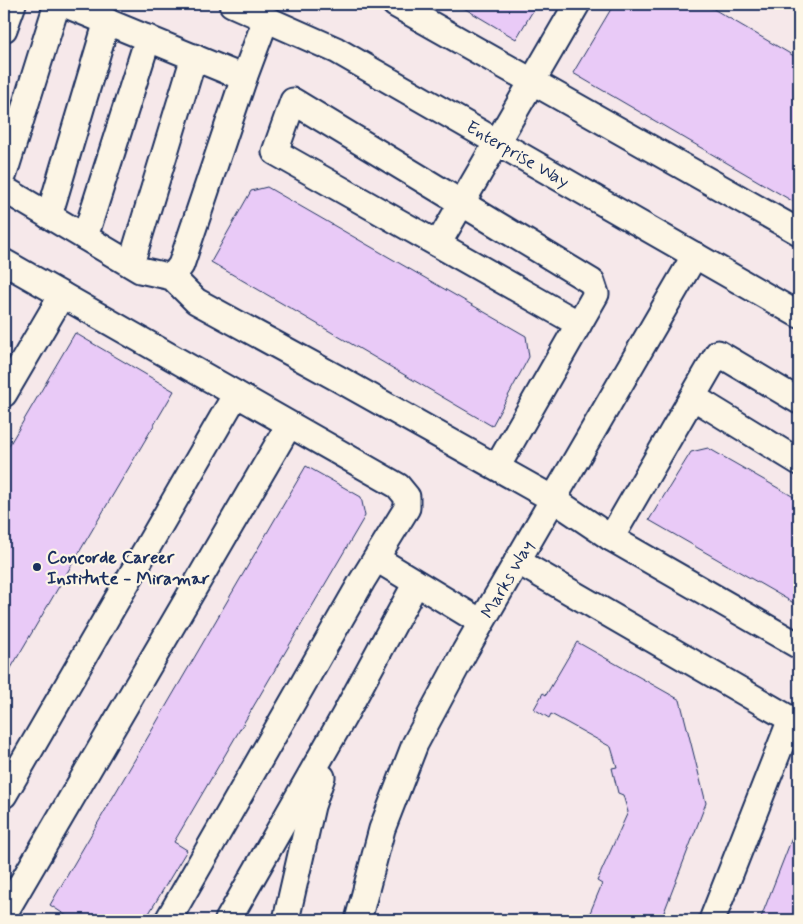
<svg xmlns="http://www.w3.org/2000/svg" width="803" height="924" viewBox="0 0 803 924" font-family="Mynerve,sans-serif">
  <rect width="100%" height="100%" fill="#fcf5e5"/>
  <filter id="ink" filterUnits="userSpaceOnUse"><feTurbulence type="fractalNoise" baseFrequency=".02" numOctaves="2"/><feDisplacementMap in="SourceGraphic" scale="10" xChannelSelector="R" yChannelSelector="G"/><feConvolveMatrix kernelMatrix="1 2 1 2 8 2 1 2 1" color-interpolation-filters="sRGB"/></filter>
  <g filter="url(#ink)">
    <rect fill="#f6e8ea" x="4" y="4" width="795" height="916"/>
    <g fill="#e9caf7" stroke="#1b2f5e">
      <polygon points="457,4 537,4 516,39"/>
      <polygon points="614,4 705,4 799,59 799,205 573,73"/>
      <polygon points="267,187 526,336 529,357 492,426 211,262 251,191"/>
      <polygon points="75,333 174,391 4,680 4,454"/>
      <polygon points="708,448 799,500 799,606 649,520 691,452"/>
      <polygon points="306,466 361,497 365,516 174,842 187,850 145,920 73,920 50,905"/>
      <polygon points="577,642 680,700 706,803 661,920 587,920 602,884 597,881 628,812 623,795 618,793 612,768 617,767 611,747 551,714 549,718 534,709 543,693 546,695"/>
      <polygon points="799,820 799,920 760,920"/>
    </g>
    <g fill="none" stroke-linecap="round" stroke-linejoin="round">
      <defs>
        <g id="minor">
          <polyline points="64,4 244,78"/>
          <polyline points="232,4 336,50 799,315"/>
          <polyline points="395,4 799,232"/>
          <polyline points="4,29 13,4"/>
          <polyline points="4,174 57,4"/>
          <polyline points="4,189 140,270 172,277 196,301 339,379 553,499 611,538 799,646"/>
          <polyline points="49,216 107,21"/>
          <polyline points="85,237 148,38"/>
          <polyline points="438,244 577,4"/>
          <polyline points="4,262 398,486 407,497 407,508 362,581 168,920"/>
          <polyline points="131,264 194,57"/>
          <polyline points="172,277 181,265 244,78 266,19"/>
          <polyline points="4,394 62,295"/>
          <polyline points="693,397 799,462"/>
          <polyline points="497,467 596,294 592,282 293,101 275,152 579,324"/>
          <polyline points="611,538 718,353 799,401"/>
          <polyline points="377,559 481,622"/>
          <polyline points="517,561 799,724"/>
          <polyline points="4,795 236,394"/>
          <polyline points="4,914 289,425"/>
          <polyline points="228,920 344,716 416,583"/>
          <polyline points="286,920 312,806 322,777"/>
          <polyline points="358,920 382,829 415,744 465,651 695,255"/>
          <polyline points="712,920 791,719"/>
        </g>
      </defs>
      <use href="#minor" stroke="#1b2f5e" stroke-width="29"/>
      <use href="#minor" stroke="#fcf5e5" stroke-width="25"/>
    </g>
  </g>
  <circle fill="#1b2f5e" stroke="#fcf5e5" stroke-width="2" cx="37" cy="567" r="5"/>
  <g text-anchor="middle" stroke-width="4.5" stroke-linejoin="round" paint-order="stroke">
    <g font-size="18" fill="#1b2f5e" stroke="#fcf5e5">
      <text transform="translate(518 154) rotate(30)" y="6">Enterprise Way</text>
      <text transform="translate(507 579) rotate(-60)" y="6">Marks Way</text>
    </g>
    <g font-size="18" font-weight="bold" fill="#1b2f5e" stroke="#fcf5e5" text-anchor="start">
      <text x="47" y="563">Concorde Career<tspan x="47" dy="21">Institute - Miramar</tspan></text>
    </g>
  </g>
  <rect width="803" height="924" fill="none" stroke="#fcf5e5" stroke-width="20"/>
  <rect x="10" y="10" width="783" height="904" fill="none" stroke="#1b2f5e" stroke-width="2" filter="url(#ink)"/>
</svg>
